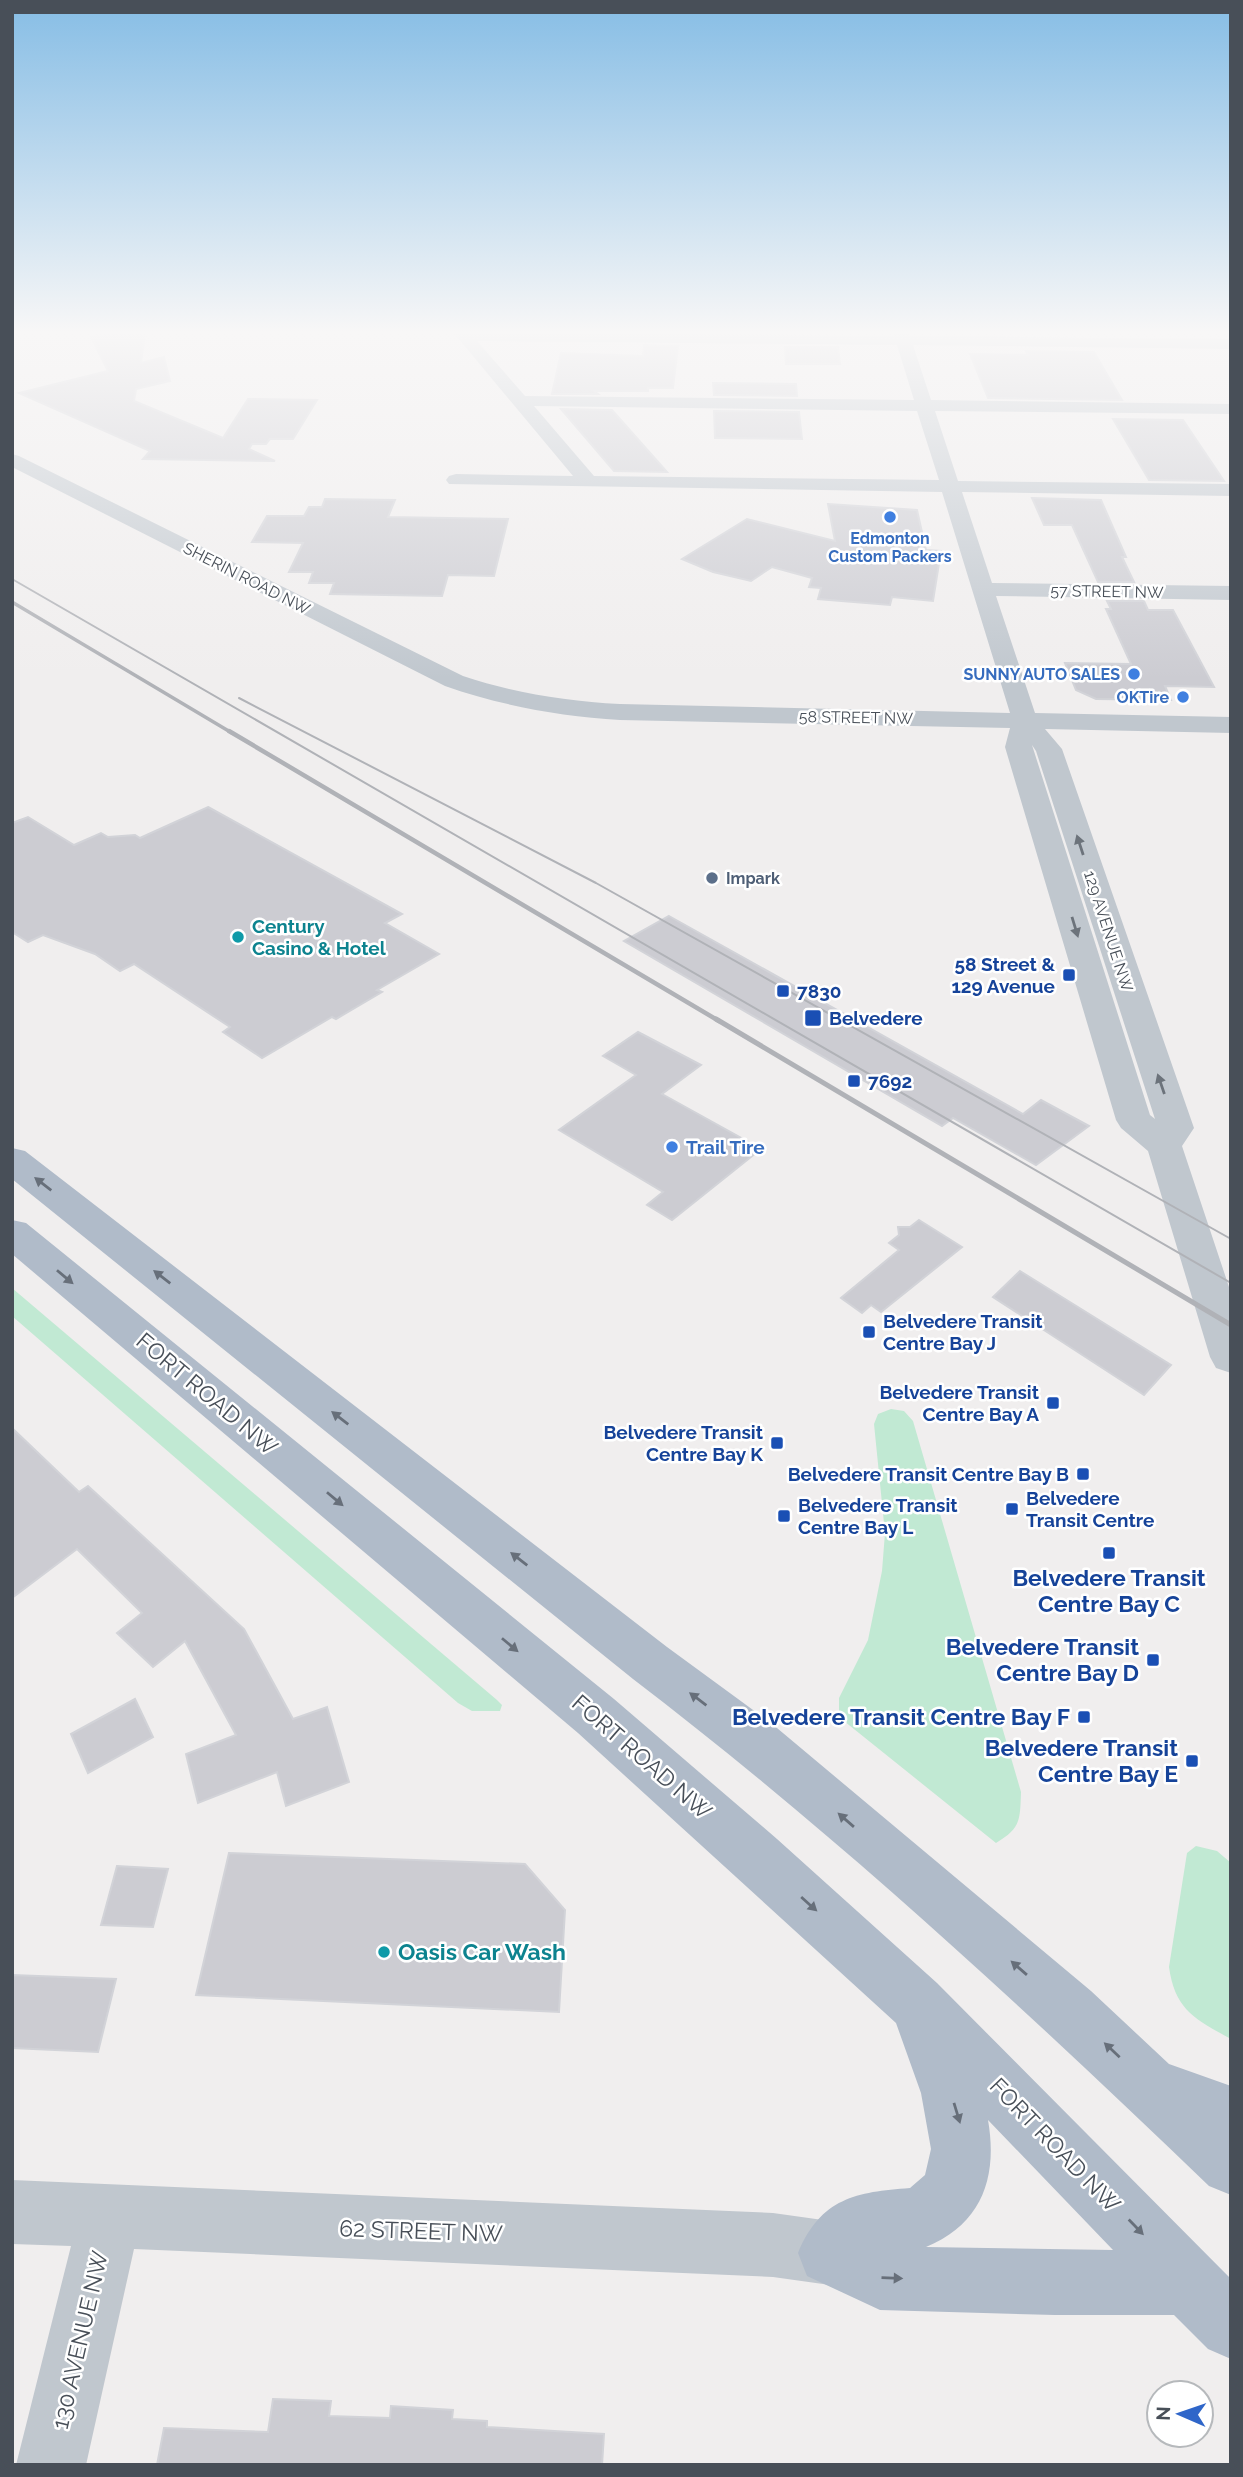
<svg xmlns="http://www.w3.org/2000/svg" width="1243" height="2477" viewBox="0 0 1243 2477" font-family="Raleway,sans-serif">
  <rect width="100%" height="100%" fill="#f0eeee"/>
  <g fill="#c1e9d3">
    <polygon points="12,1288 497,1700 502,1705 500,1711 472,1711 458,1703 12,1316"/>
    <path d="M891 1409 904 1411 913 1421 1021 1792C1020 1820 1021 1828 996 1843L839 1717V1698L868 1640 882 1571 885 1533 874 1424 878 1414Z"/>
    <path d="M1196 1846 1217 1851 1231 1863V2039C1195 2019 1175 2010 1169 1967L1187 1853Z"/>
  </g>
  <g fill="#ccccd2" stroke="#d2d3d8" stroke-width="2">
    <polygon points="126,332 145,334 141,363 164,357 170,381 136,389 134,401 223,438 248,399 317,400 293,439 270,439 266,444 252,444 249,449 275,461 143,459 150,451 19,393 108,371 91,337"/>
    <polygon points="644,345 678,346 673,388 648,388 648,391 594,391 598,394 552,394 561,353 643,356"/>
    <polygon points="785,347 838,347 840,364 786,364"/>
    <polygon points="1026,351 1094,352 1122,400 988,398 970,354 1028,355"/>
    <polygon points="713,383 796,384 797,396 714,395"/>
    <polygon points="561,409 612,410 667,472 614,471"/>
    <polygon points="714,411 799,412 802,439 715,438"/>
    <polygon points="1113,419 1183,420 1224,481 1149,480"/>
    <polygon points="1032,498 1101,500 1126,557 1122,557 1134,582 1098,582 1072,525 1044,525"/>
    <polygon points="325,499 395,500 388,517 508,519 494,576 448,575 442,596 330,594 334,583 309,583 313,572 289,572 303,543 252,542 267,516 304,516 309,507 322,507"/>
    <polygon points="828,504 917,510 926,550 941,551 933,601 892,597 890,605 818,599 821,588 809,587 812,578 772,567 751,581 713,572 682,559 747,519 835,541"/>
    <polygon points="1107,601 1144,601 1148,610 1173,610 1214,687 1165,686 1171,700 1096,699 1076,690 1065,663 1131,664 1106,609 1111,609"/>
    <polygon points="208,807 402,914 385,923 439,954 377,990 382,992 336,1019 332,1017 262,1058 223,1032 230,1027 134,964 120,971 95,954 43,935 28,942 12,932 12,823 28,817 74,845 101,833 108,837 135,835 140,838"/>
    <polygon points="669,916 1023,1114 1041,1100 1089,1126 1036,1165 953,1118 942,1126 624,941"/>
    <polygon points="638,1032 701,1065 662,1094 761,1149 672,1220 647,1205 663,1192 559,1130 636,1075 603,1056"/>
    <polygon points="919,1220 962,1247 881,1312 871,1305 862,1313 841,1298 899,1250 889,1243 899,1235 898,1227 910,1227"/>
    <polygon points="1020,1271 1171,1365 1144,1395 993,1297"/>
    <polygon points="12,1428 79,1492 88,1486 244,1629 293,1719 327,1707 349,1782 286,1806 277,1772 198,1803 186,1754 236,1735 185,1641 153,1667 117,1633 142,1613 77,1549 12,1598"/>
    <polygon points="135,1699 153,1737 88,1773 71,1734"/>
    <polygon points="229,1853 525,1864 565,1910 559,2012 196,1995"/>
    <polygon points="117,1866 168,1869 153,1927 101,1925"/>
    <polygon points="12,1975 116,1979 98,2052 12,2048"/>
    <polygon points="273,2399 331,2401 329,2416 390,2418 391,2406 453,2410 452,2419 487,2421 487,2427 604,2434 602,2465 157,2465 164,2428 268,2432"/>
  </g>
  <g fill="none" stroke-linecap="round" stroke-linejoin="round">
    <g fill="#c0c7ce" fill-rule="evenodd">
      <path d="M453 332 894 336 893 332H909L910 336 1231 339V349L913 345 931 400 1231 404V414L935 411 958 481 1231 484V496L962 492 992 583 1231 586V600L996 596 1035 713 1231 717V733L1045 729 1062 749 1194 1128 1182 1146 1231 1293V1373L1216 1368 1210 1357 1148 1151 1121 1128 1116 1120 1005 747 1010 728 620 720C560 716 502 706 445 686L12 467V454L19 456 463 676C514 693 566 701 620 704L1010 713 942 492 449 484 446 480 449 476 456 474 573 476ZM477 341 897 345 914 400 525 396ZM534 406 917 411 939 480 594 476ZM1032 745 1036 751 1155 1119 1150 1115Z"/>
      <polygon points="12,2180 773,2213 830,2221 853,2230 862,2253 853,2276 830,2285 773,2277 134,2249 86,2465 16,2465 71,2246 12,2244"/>
    </g>
    <g fill="#b0bbc9" fill-rule="evenodd">
      <path d="M12 1148 25 1151 667 1647 771 1723 1091 1991 1169 2064 1231 2086V2195L1209 2186C1025 2009 836 1834 633 1679L12 1179Z"/>
      <path d="M12 1220 26 1223 614 1699 777 1839 937 1983 1231 2279V2359L1208 2349 1174 2315H1055L880 2310 807 2276 798 2253C821 2198 856 2192 910 2188L925 2175 931 2149 921 2093 896 2023 578 1733 12 1254ZM988 2120 1113 2250 926 2247C982 2224 998 2177 988 2120Z"/>
    </g>
    <g stroke="#b0b2b7" stroke-width="2">
      <polyline points="12,579 1231,1283"/>
      <polyline points="239,698 596,883 1231,1239"/>
    </g>
    <polyline stroke="#b0b2b7" stroke-width="3.5" points="12,602 232,733"/>
    <polyline stroke="#b0b2b7" stroke-width="4.5" points="229,731 719,1021"/>
    <polyline stroke="#b0b2b7" stroke-width="5" points="716,1019 1231,1325"/>
  </g>
  <defs><path id="oneway-solid" d="M-6-.8H1V-3.2L6.5 0L1 3.2V.8H-6Z" transform="scale(1.75)"/></defs>
  <g fill="#6c737b">
    <use href="#oneway-solid" transform="translate(1080 845) rotate(-108)"/>
    <use href="#oneway-solid" transform="translate(1075 927) rotate(73)"/>
    <use href="#oneway-solid" transform="translate(1161 1084) rotate(-109)"/>
  </g>
  <g fill="#676f7a">
    <use href="#oneway-solid" transform="translate(43 1184) rotate(-142)"/>
    <use href="#oneway-solid" transform="translate(65 1277) rotate(40)"/>
    <use href="#oneway-solid" transform="translate(162 1277) rotate(-142)"/>
    <use href="#oneway-solid" transform="translate(340 1418) rotate(-142)"/>
    <use href="#oneway-solid" transform="translate(335 1499) rotate(40)"/>
    <use href="#oneway-solid" transform="translate(519 1559) rotate(-142)"/>
    <use href="#oneway-solid" transform="translate(510 1645) rotate(40)"/>
    <use href="#oneway-solid" transform="translate(698 1699) rotate(-143)"/>
    <use href="#oneway-solid" transform="translate(846 1820) rotate(-139)"/>
    <use href="#oneway-solid" transform="translate(809 1904) rotate(42)"/>
    <use href="#oneway-solid" transform="translate(1019 1968) rotate(-139)"/>
    <use href="#oneway-solid" transform="translate(1112 2050) rotate(-137)"/>
    <use href="#oneway-solid" transform="translate(957 2113) rotate(73)"/>
    <use href="#oneway-solid" transform="translate(1136 2227) rotate(46)"/>
    <use href="#oneway-solid" transform="translate(892 2278) rotate(2)"/>
  </g>
  <linearGradient id="sky" x2="0" y2="1"><stop stop-color="#86bde5"/><stop offset="0.49" stop-color="#f8f7f7"/><stop offset="1" stop-color="#f8f7f7" stop-opacity="0"/></linearGradient>
  <rect width="1243" height="679" fill="url(#sky)"/>
  <g fill="#3f7fe0" stroke="#fff" stroke-width="2.5">
    <circle cx="890" cy="517" r="7"/>
    <circle cx="1134" cy="674" r="7"/>
    <circle cx="1183" cy="697" r="7"/>
    <circle cx="672" cy="1147" r="7"/>
  </g>
  <circle fill="#5c6f8a" stroke="#fff" stroke-width="2.5" cx="712" cy="878" r="7"/>
  <g fill="#0f9aa8" stroke="#fff" stroke-width="2.5">
    <circle cx="238" cy="937" r="7"/>
    <circle cx="384" cy="1952" r="7"/>
  </g>
  <g fill="#1a4fb4" stroke="#fff" stroke-width="2.5">
    <rect x="1062" y="968" width="14" height="14" rx="3.5"/>
    <rect x="776" y="984" width="14" height="14" rx="3.5"/>
    <rect x="804" y="1009" width="18" height="18" rx="3.5"/>
    <rect x="847" y="1074" width="14" height="14" rx="3.5"/>
    <rect x="862" y="1325" width="14" height="14" rx="3.5"/>
    <rect x="1046" y="1396" width="14" height="14" rx="3.5"/>
    <rect x="770" y="1436" width="14" height="14" rx="3.5"/>
    <rect x="1076" y="1467" width="14" height="14" rx="3.5"/>
    <rect x="1005" y="1502" width="14" height="14" rx="3.5"/>
    <rect x="777" y="1509" width="14" height="14" rx="3.5"/>
    <rect x="1102" y="1546" width="14" height="14" rx="3.5"/>
    <rect x="1146" y="1653" width="14" height="14" rx="3.5"/>
    <rect x="1077" y="1710" width="14" height="14" rx="3.5"/>
    <rect x="1185" y="1754" width="14" height="14" rx="3.5"/>
  </g>
  <g text-anchor="middle" stroke-width="5" stroke-linejoin="round" paint-order="stroke">
    <g font-size="16" font-weight="bold" fill="#366cbe" stroke="#fff" text-anchor="end">
      <text x="890" y="544" text-anchor="middle">Edmonton<tspan x="890" dy="18">Custom Packers</tspan></text>
      <text x="1120" y="680">SUNNY AUTO SALES</text>
      <text x="1169" y="703">OKTire</text>
    </g>
    <g font-size="16" fill="#484f58" stroke="#fff">
      <text transform="translate(247 578) rotate(27)" y="6">SHERIN ROAD NW</text>
      <text transform="translate(1107 591) rotate(1)" y="6">57 STREET NW</text>
      <text transform="translate(856 717) rotate(1)" y="6">58 STREET NW</text>
      <text transform="translate(1109 931) rotate(72)" y="6">129 AVENUE NW</text>
    </g>
    <g font-size="16" font-weight="bold" fill="#4e5e75" stroke="#fff" text-anchor="start">
      <text x="726" y="884">Impark</text>
    </g>
    <g font-size="19" font-weight="bold" fill="#0d838f" stroke="#fff" text-anchor="start">
      <text x="252" y="933">Century<tspan x="252" dy="22">Casino &amp; Hotel</tspan></text>
    </g>
    <g font-size="19" font-weight="bold" fill="#164399" stroke="#fff" text-anchor="start">
      <text x="1055" y="971" text-anchor="end">58 Street &amp;<tspan x="1055" dy="22">129 Avenue</tspan></text>
      <text x="797" y="998">7830</text>
      <text x="829" y="1025">Belvedere</text>
      <text x="868" y="1088">7692</text>
      <text x="883" y="1328">Belvedere Transit<tspan x="883" dy="22">Centre Bay J</tspan></text>
      <text x="1039" y="1399" text-anchor="end">Belvedere Transit<tspan x="1039" dy="22">Centre Bay A</tspan></text>
      <text x="763" y="1439" text-anchor="end">Belvedere Transit<tspan x="763" dy="22">Centre Bay K</tspan></text>
      <text x="1069" y="1481" text-anchor="end">Belvedere Transit Centre Bay B</text>
      <text x="1026" y="1505">Belvedere<tspan x="1026" dy="22">Transit Centre</tspan></text>
      <text x="798" y="1512">Belvedere Transit<tspan x="798" dy="22">Centre Bay L</tspan></text>
    </g>
    <g font-size="19" font-weight="bold" fill="#366cbe" stroke="#fff" text-anchor="start">
      <text x="686" y="1154">Trail Tire</text>
    </g>
    <g font-size="23" fill="#484f58" stroke="#fff">
      <text transform="translate(207 1394) rotate(40)" y="8">FORT ROAD NW</text>
      <text transform="translate(642 1757) rotate(41)" y="8">FORT ROAD NW</text>
      <text transform="translate(1055 2145) rotate(46)" y="8">FORT ROAD NW</text>
      <text transform="translate(421 2231) rotate(2)" y="8">62 STREET NW</text>
      <text transform="translate(80 2340) rotate(-77)" y="8">130 AVENUE NW</text>
    </g>
    <g font-size="23" font-weight="bold" fill="#164399" stroke="#fff" text-anchor="end">
      <text x="1109" y="1586" text-anchor="middle">Belvedere Transit<tspan x="1109" dy="26">Centre Bay C</tspan></text>
      <text x="1139" y="1655">Belvedere Transit<tspan x="1139" dy="26">Centre Bay D</tspan></text>
      <text x="1070" y="1725">Belvedere Transit Centre Bay F</text>
      <text x="1178" y="1756">Belvedere Transit<tspan x="1178" dy="26">Centre Bay E</tspan></text>
    </g>
    <g font-size="23" font-weight="bold" fill="#0d838f" stroke="#fff" text-anchor="start">
      <text x="398" y="1960">Oasis Car Wash</text>
    </g>
  </g>
  <rect width="1243" height="2477" fill="none" stroke="#484f58" stroke-width="28"/>
  <g transform="translate(1180 2414) rotate(272)"><circle r="33" fill="#ffffff" stroke="#b6b9bc" stroke-width="2"/>
  <path d="M0-5L12 26L0 18L-12 26Z" fill="#2f66c9"/>
  <text y="-10" font-size="19" font-weight="bold" text-anchor="middle" fill="#484f58">N</text>
  </g>
</svg>
